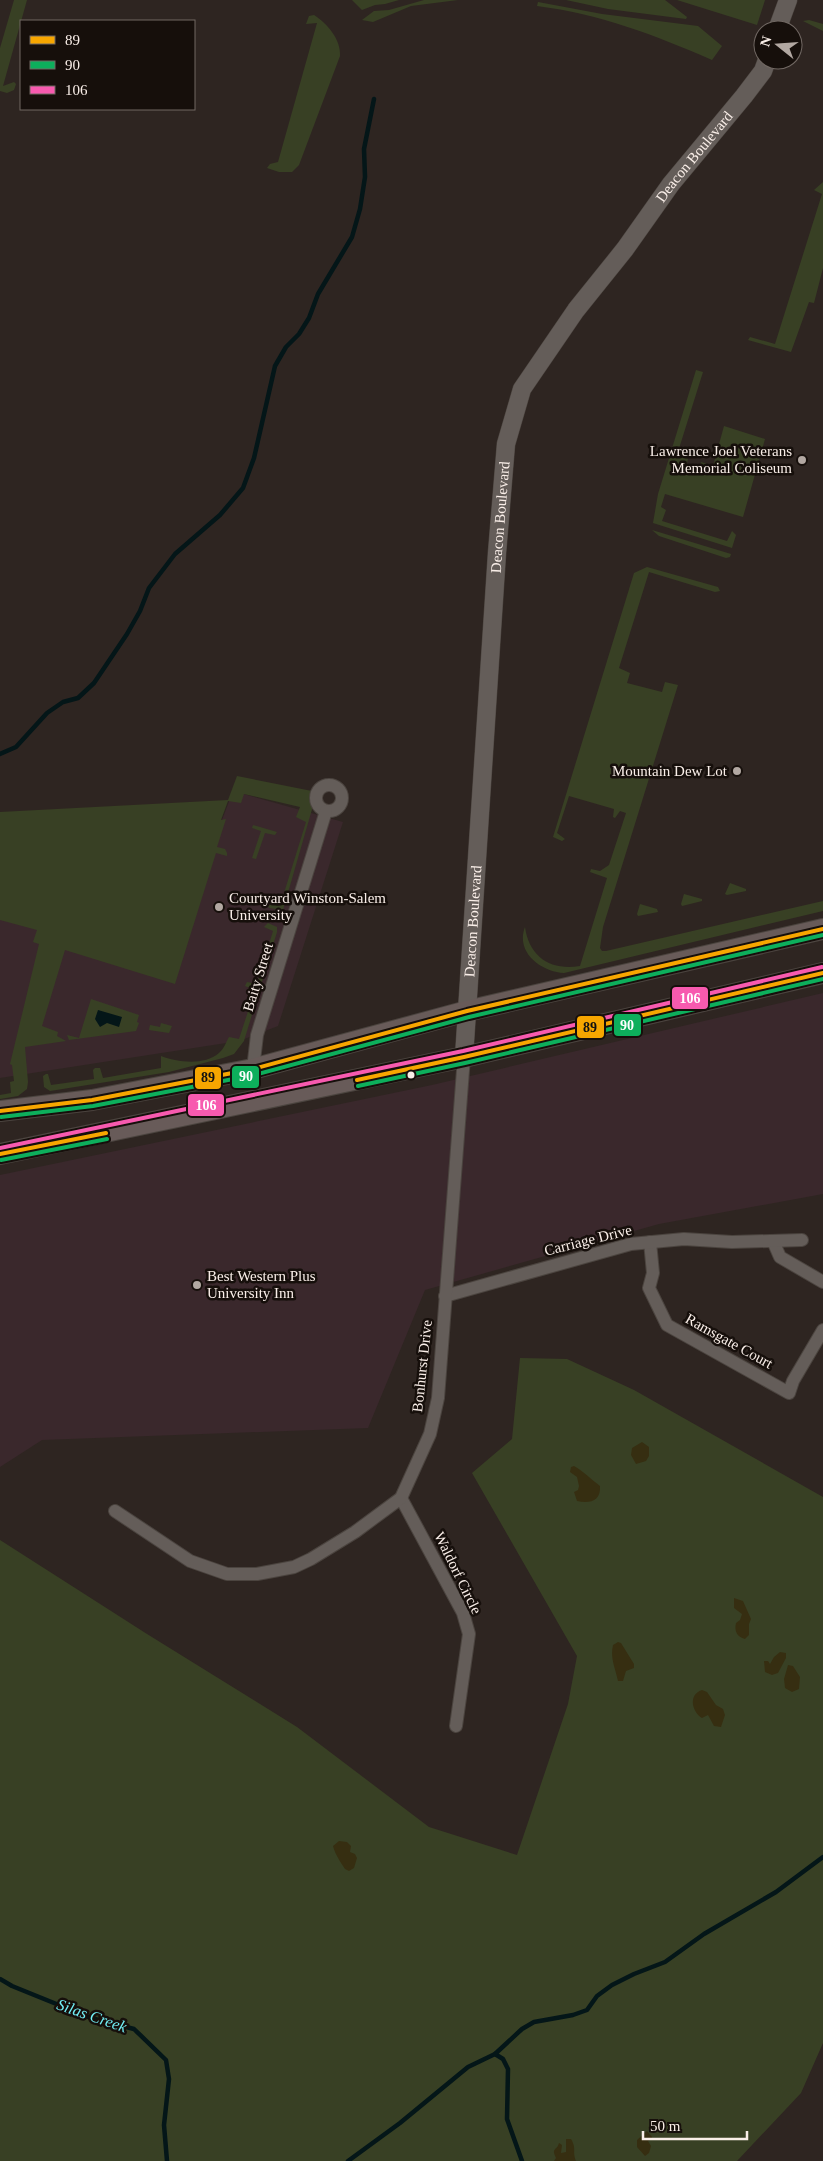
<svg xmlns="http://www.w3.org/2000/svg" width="823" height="2161" viewBox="0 0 823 2161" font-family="'Times New Roman',serif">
  <rect width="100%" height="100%" fill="#2e2521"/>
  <g fill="#3a282c">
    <polygon points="233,791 343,822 278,1026 239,1041 0,1078 0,909 172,952"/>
    <polygon points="823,993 823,1194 659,1224 425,1290 368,1428 42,1440 0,1467 0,1175 432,1085"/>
  </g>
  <g fill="#384024">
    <polygon points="14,0 27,0 3,86 14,82 16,84 14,90 7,93 0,91 0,48"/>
    <polygon points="352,0 399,0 385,4 375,5 362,10"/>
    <polygon points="424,0 458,0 411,6 373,22 362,20 374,11 389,10"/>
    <polygon points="566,0 665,0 687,17 686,19 608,9"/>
    <polygon points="677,0 765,0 757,25"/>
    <path d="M538 2 602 14 698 26 722 46 712 60C655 35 600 14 537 6Z"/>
    <path d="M314 15C328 24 341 40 340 56L299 165 292 172H279L267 168 270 164 278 162 317 23 306 24 309 16Z"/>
    <polygon points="809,20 823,24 823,31 803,21"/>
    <polygon points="823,182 823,268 814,303 809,302 791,352 748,340 750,337 775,344 822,194 814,190"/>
    <polygon points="696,370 703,372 677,455 688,459 686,467 698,471 701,462 713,466 724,426 765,439 743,517 665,494 661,507 666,510 662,521 727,541 732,531 736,535 732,548 653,523 658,494"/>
    <polygon points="652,530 731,554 730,557 726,558 659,536"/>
    <path d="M647 567 718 587 720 591 715 592 649 572 619 668 630 673 627 683 662 692 665 682 678 685 603 927 600 948 602 951H606L823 901V911L564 973C542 972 515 953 525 927 529 957 551 971 580 966L607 878 590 872 591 869 600 871 609 865 626 813 620 811 615 818 613 817 614 809 569 796 557 833 565 839 562 841 553 837 634 573Z"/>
    <polygon points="237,776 317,792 283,910 269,908 268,906 271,904 280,906 306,822 296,817 300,807 244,794 241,803 228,801 221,820 226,819 217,847 225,849 227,853 227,856 216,853 175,984 65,950 42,1026 58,1032 57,1036 66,1041 25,1047 28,1082 27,1089 18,1096 0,1099 0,1095 11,1093 10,1082 14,1081 12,1065 10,1064 39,944 33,942 37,930 0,920 0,812 228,800"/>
    <polygon points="253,825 277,832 275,835 265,833 256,859 252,858 261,831 252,828"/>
    <polygon points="730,883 746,889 746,891 727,895 725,894"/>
    <polygon points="684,894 702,899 702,901 682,906 681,904"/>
    <polygon points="640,904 657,909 658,912 638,916 637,914"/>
    <path d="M268 923 277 927V932L244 1041 234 1054 223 1058 169 1072 50 1091 44 1087 43 1076 46 1074H48L51 1085 94 1079 93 1070 95 1068H100L103 1078 161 1068V1056C177 1062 204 1066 219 1053 224 1049 226 1042 229 1037L239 1039 255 990 245 986 247 982 257 984 273 931 264 927Z"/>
    <polygon points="91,999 139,1015 137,1022 139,1023 136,1031 69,1040 67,1035 79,1038"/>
    <polygon points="161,1023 172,1026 169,1033 149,1030 150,1025 160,1027"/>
    <polygon points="520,1358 567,1359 634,1390 823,1497 823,2043 801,2093 737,2161 0,2161 0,1540 147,1634 297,1727 429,1827 517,1855 568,1704 577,1656 472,1473 512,1439"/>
  </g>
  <g fill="#362e11">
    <polygon points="642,1442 649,1447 649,1456 646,1461 636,1464 631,1455 632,1448"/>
    <path d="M574 1466C583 1471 591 1479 600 1486 601 1501 590 1504 577 1501L574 1492 578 1490 579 1486 577 1477 570 1472 571 1467Z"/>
    <path d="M734 1598 743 1601 751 1619 749 1624V1635L745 1639C737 1637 734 1631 736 1623L740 1620 742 1614 734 1608Z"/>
    <path d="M618 1642 621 1643 634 1664V1668L626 1671 623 1681H618C615 1667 610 1658 613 1645Z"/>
    <polygon points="780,1652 786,1653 786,1658 778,1673 772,1675 765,1672 764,1661 768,1661 770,1664 774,1657"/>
    <polygon points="788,1665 793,1666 800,1677 799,1689 792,1692 785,1688 784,1679"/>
    <path d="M702 1690 707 1692 716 1705 723 1709 725 1715 721 1727 714 1726 708 1715 702 1718C693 1713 687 1695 702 1690Z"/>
    <path d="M339 1841 347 1842 351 1846 350 1852 355 1854 357 1858 354 1868 349 1871 345 1869C341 1863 335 1854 333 1846Z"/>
    <polygon points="647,2131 652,2137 652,2139 648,2141 651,2146 649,2153 645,2156 637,2147 637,2140"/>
    <path d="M566 2139H571C577 2149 572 2151 576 2161H554L556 2158C551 2147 557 2151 559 2143L562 2145 561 2153 566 2152Z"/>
  </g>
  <polygon fill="#041618" points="98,1010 122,1017 119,1027 107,1023 100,1027 95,1019"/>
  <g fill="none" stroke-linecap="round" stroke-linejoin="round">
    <g stroke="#041618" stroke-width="4.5">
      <polyline points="0,754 16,747 47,713 63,702 78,698 94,683 127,634 140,611 149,588 175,554 220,515 243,488 254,458 275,366 286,347 299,334 309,318 318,294 352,237 360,209 365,177 364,149 374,99"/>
      <polyline points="0,1979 12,1986 91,2018 134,2029 166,2060 169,2079 164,2125 167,2161"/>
      <polyline points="495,2054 503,2059 508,2069 507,2119 522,2161"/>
      <polyline points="348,2161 400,2123 468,2067 495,2054 522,2029 534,2022 573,2015 587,2010 597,1996 612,1985 634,1974 665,1962 704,1934 776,1892 823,1857"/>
    </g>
    <defs>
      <g id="street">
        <circle cx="329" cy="798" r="13"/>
        <polyline points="253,1069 257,1035 326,811"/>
        <polyline points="773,1241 780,1257 823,1282"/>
        <polyline points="650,1242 653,1273 649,1288 667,1325 789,1393 793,1381 823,1330"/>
        <polyline points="445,1296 631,1244 684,1239 732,1242 802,1240"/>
        <polyline points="401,1498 463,1613 469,1634 456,1726"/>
        <polyline points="115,1511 190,1561 227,1574 257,1574 294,1567 311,1559 355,1532 401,1498 430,1434 438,1398 464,1057"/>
      </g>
      <g id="secondary">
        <polyline points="777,30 788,0"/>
        <path id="s1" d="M464 1057 497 553 506 444 522 389 576 310 625 249 671 184 744 96 763 71 767 60"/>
      </g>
      <g id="primary">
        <polyline points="0,1111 92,1100 253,1069 467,1011 823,929"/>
        <polyline points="0,1154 464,1057 823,973"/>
      </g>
    </defs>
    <use href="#street" stroke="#4b443f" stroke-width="14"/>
    <use href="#secondary" stroke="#4b443f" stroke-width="19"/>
    <use href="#primary" stroke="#4b443f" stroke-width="22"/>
    <use href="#street" stroke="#645d59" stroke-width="12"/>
    <use href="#secondary" stroke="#645d59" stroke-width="18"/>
    <use href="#primary" stroke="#685b59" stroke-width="20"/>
    <defs>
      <g id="bus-1">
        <polyline points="357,1080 464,1057 823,973"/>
        <polyline points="0,1111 92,1100 253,1069 467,1011 823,929"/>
        <polyline points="0,1154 106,1133"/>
      </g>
      <g id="bus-2">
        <polyline points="358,1086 465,1063 823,979"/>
        <polyline points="1,1117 93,1106 254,1075 469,1017 823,935"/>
        <polyline points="1,1160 107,1139"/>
      </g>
      <polyline id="bus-3" points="0,1148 463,1051 822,967"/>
    </defs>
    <use href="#bus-1" stroke="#160f0b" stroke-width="8"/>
    <use href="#bus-2" stroke="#160f0b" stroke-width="8"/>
    <use href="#bus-3" stroke="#160f0b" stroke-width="8"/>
    <use href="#bus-1" stroke="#f7a600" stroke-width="4"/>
    <use href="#bus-2" stroke="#0daf5c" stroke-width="4"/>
    <use href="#bus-3" stroke="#f75aaf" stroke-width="4"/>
  </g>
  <g fill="#b2a8a2" stroke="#160f0b" stroke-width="2">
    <circle cx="802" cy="460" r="5"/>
    <circle cx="737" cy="771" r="5"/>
    <circle cx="219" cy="907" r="5"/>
    <circle cx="197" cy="1285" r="5"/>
  </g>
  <circle fill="#f9eee8" stroke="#160f0b" stroke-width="2" cx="411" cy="1075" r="4.5"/>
  <g text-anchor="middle" stroke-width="5" stroke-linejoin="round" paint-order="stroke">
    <g font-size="15" fill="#f9eee8" stroke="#160f0b">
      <text dy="5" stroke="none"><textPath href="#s1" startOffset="961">Deacon Boulevard</textPath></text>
      <text dy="5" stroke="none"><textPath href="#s1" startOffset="541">Deacon Boulevard</textPath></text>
      <text dy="5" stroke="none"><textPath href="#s1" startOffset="136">Deacon Boulevard</textPath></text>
      <text transform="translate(258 977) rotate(-73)" y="5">Baity Street</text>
      <text transform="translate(588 1240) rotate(-14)" y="5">Carriage Drive</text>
      <text transform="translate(729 1341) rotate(29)" y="5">Ramsgate Court</text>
      <text transform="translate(422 1366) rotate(-84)" y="5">Bonhurst Drive</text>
      <text transform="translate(458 1573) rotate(64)" y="5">Waldorf Circle</text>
    </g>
    <g font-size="15" fill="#f9eee8" stroke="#160f0b" text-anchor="end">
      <text x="792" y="456">Lawrence Joel Veterans<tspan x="792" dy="17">Memorial Coliseum</tspan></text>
      <text x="727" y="776">Mountain Dew Lot</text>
      <text x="229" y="903" text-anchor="start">Courtyard Winston-Salem<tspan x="229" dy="17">University</tspan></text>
      <text x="207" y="1281" text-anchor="start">Best Western Plus<tspan x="207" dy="17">University Inn</tspan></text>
    </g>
    <g font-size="16" font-style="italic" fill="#72f0f7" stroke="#160f0b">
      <text transform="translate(92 2015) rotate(19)" y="6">Silas Creek</text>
    </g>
  </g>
  <g stroke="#160f0b" stroke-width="2">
    <rect x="671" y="986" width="38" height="24" rx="5" fill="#f75aaf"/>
    <rect x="613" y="1013" width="29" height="24" rx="5" fill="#0daf5c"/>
    <rect x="576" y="1015" width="29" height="24" rx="5" fill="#f7a600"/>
    <rect x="231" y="1065" width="29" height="24" rx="5" fill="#0daf5c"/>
    <rect x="194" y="1066" width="28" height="24" rx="5" fill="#f7a600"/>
    <rect x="187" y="1093" width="38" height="24" rx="5" fill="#f75aaf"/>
  </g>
  <g font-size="14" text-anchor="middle" font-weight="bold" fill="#fff">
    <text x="690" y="1003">106</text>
    <text x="627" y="1030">90</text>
    <text x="246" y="1081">90</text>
    <text x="206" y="1110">106</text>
  </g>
  <g font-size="14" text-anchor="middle" font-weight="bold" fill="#111">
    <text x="590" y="1032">89</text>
    <text x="208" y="1082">89</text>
  </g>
  <rect x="20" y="20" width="175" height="90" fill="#160f0b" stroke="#716863"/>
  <rect x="30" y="36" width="25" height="8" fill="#f7a600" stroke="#716863"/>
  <text x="65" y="45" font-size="15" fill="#f9eee8">89</text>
  <rect x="30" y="61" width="25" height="8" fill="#0daf5c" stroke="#716863"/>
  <text x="65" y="70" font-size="15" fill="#f9eee8">90</text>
  <rect x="30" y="86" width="25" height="8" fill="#f75aaf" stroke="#716863"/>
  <text x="65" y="95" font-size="15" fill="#f9eee8">106</text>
  <g transform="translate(778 45) rotate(287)"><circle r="24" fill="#160f0b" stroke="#716863"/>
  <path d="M0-4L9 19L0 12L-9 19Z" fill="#b2a8a2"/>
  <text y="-8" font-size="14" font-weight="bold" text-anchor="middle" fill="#f9eee8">N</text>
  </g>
  <path d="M643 2131v8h104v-8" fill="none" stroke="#f9eee8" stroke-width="2.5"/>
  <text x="650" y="2131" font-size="15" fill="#f9eee8" stroke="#160f0b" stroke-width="4" paint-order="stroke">50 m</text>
</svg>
